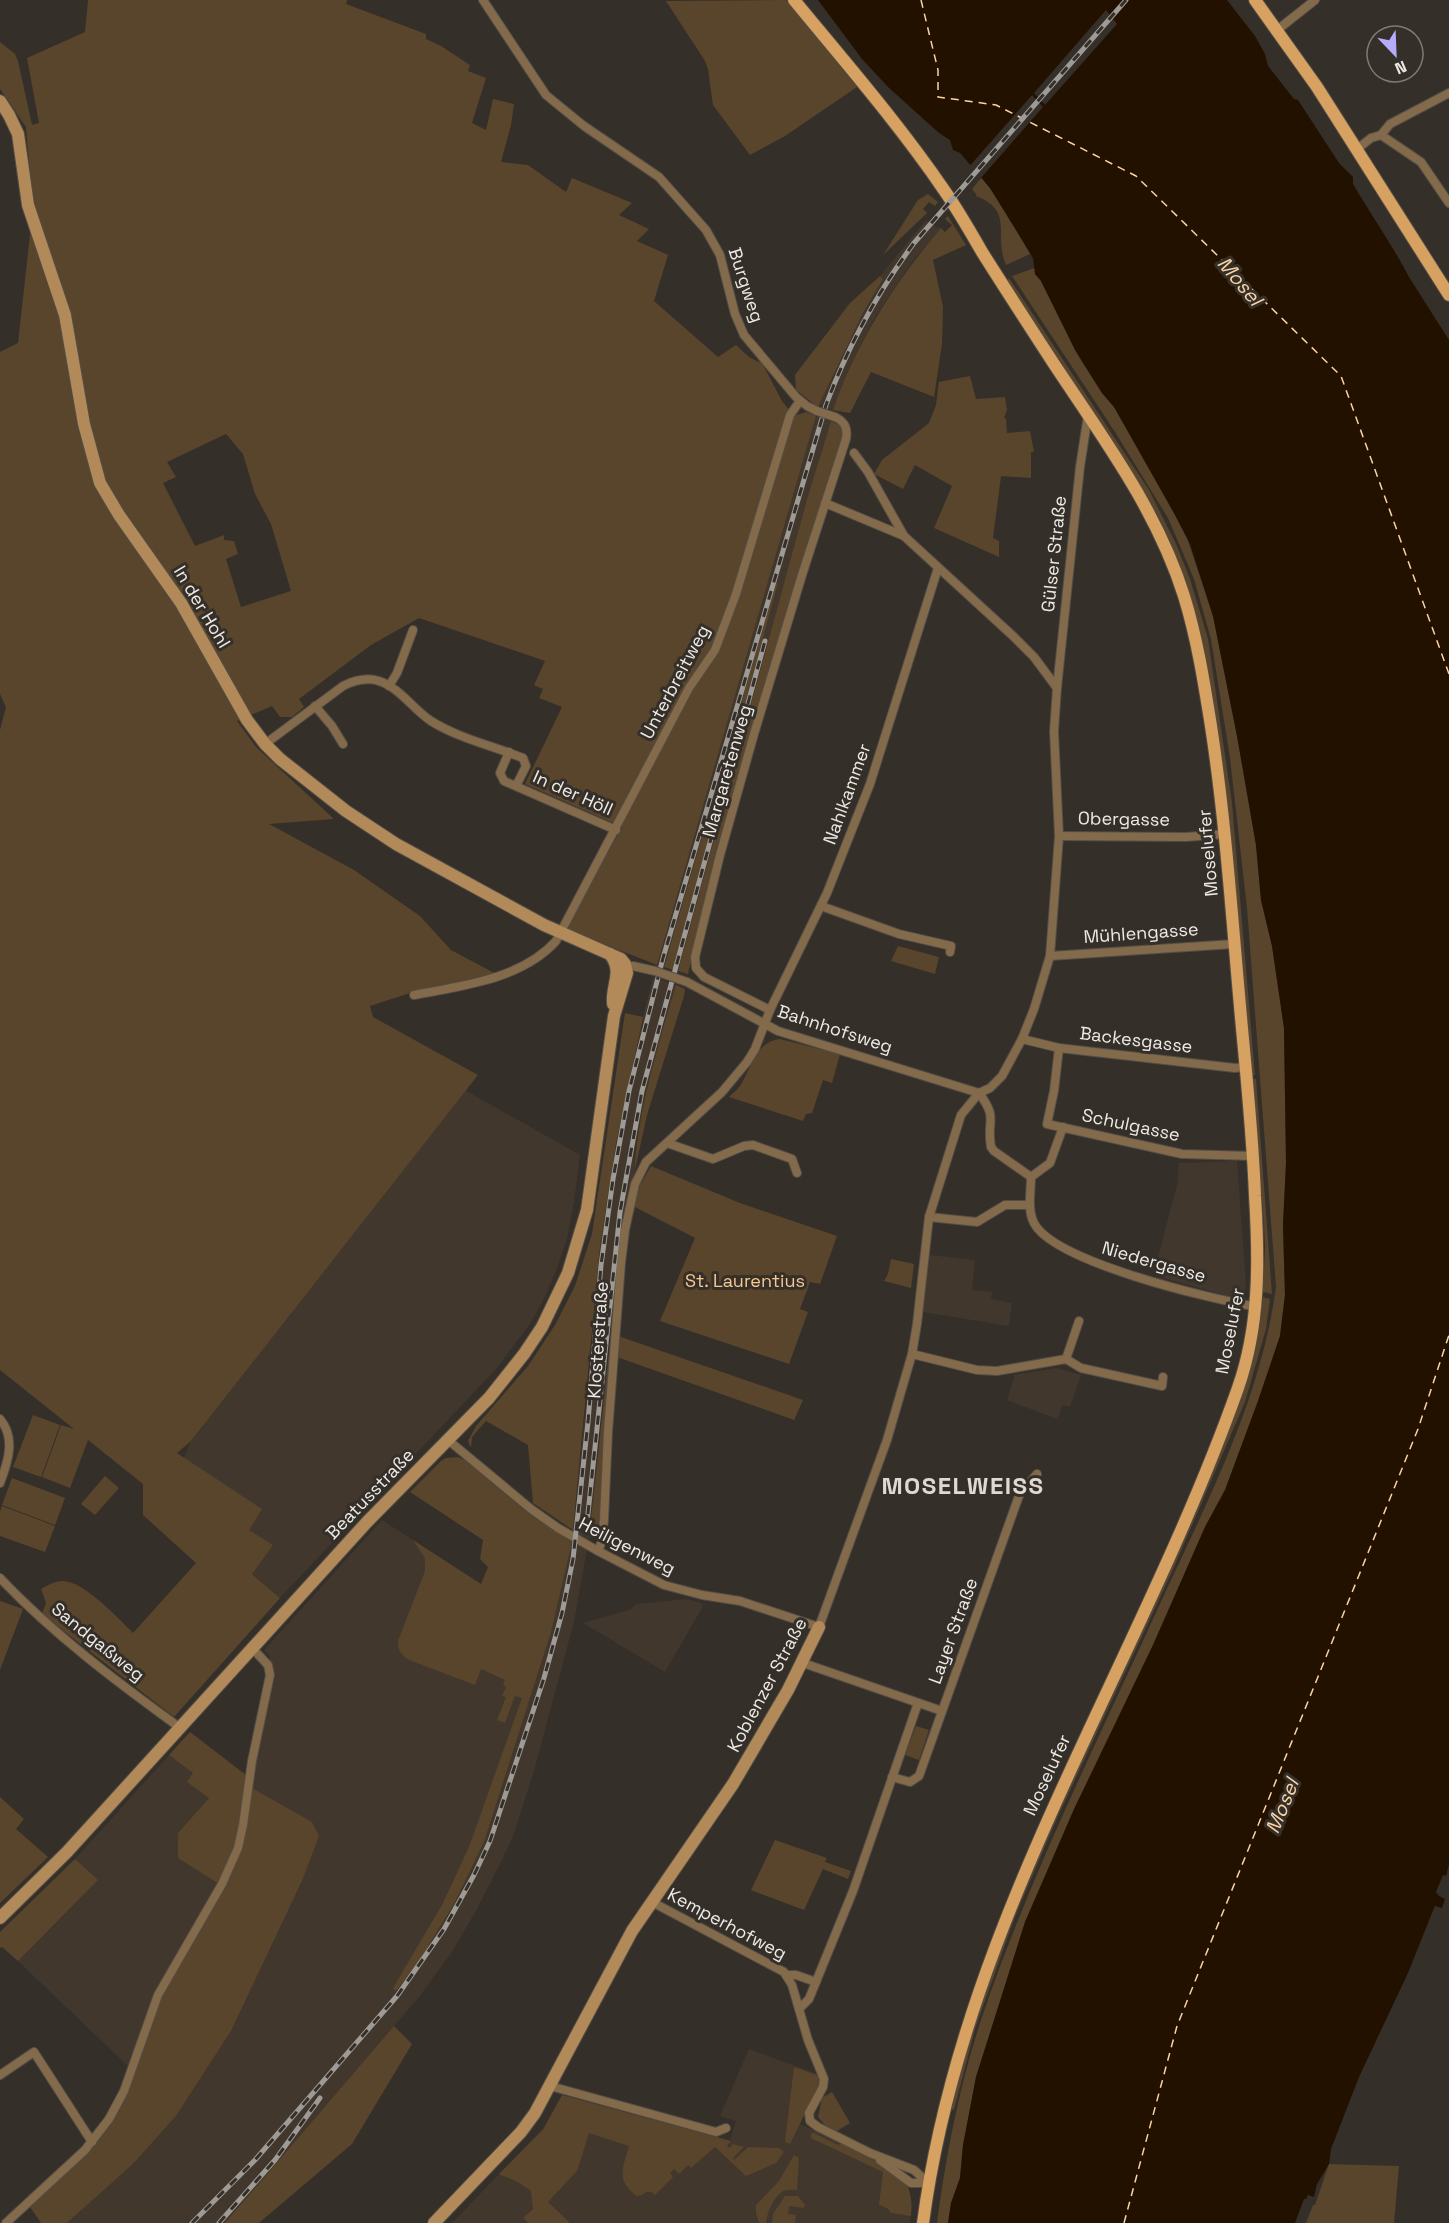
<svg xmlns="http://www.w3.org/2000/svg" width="1449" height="2223" viewBox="0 0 1449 2223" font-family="'Space Grotesk',sans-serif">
  <rect width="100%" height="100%" fill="#352f29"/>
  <g fill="#41372c">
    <polygon points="926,220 937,228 938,227 941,228 912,262 876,316 862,342 833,410 819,405 863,313 883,279 880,276"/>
    <polygon points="816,416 831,421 807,499 678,971 673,970 778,583 776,583 664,967 657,965"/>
    <polygon points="653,977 676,985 645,1101 635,1149 634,1174 618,1247 589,1538 574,1622 534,1771 513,1836 501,1862 477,1909 452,1952 419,1997 225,2223 67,2223 133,2164 176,2116 231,2031 302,1881 252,1788 273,1671 269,1655 264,1650 382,1520 481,1584 572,1542 593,1333 600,1246 616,1144 634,1053"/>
    <polygon points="465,1090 580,1155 574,1202 567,1239 556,1271 543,1301 530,1324 496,1369 280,1598 165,1499 191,1441"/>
    <polygon points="1237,1161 1246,1285 1243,1296 1238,1299 1157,1276 1158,1257 1177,1185 1179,1163"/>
    <polygon points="930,1255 975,1260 972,1290 992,1292 991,1299 1012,1303 1009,1326 923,1312"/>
    <polygon points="1056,1368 1081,1375 1070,1407 1063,1405 1057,1419 1007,1400 1014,1378 1013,1375"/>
    <polygon points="686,1599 698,1602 703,1604 702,1608 665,1672 583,1623 629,1610 637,1604"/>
    <polygon points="169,1755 193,1773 209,1798 178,1833 219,1884 129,2067 18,1961 97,1881 75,1859"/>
    <polygon points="749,2049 820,2075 820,2084 800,2124 850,2146 906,2184 912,2204 910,2223 452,2223 543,2128 562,2095 730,2141 736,2121 720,2116"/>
  </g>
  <g fill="#59452c" fill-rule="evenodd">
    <path d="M88 0H347L346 4 426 34V39L441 46 470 65 468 71 486 78 472 123 486 130 493 99 514 104 511 125 501 162 528 165 566 192 572 178 632 203 619 215 649 229 637 241 668 255 654 301 718 357 736 345 749 357 759 362 761 361 782 401 794 416 806 412 816 416 657 965 566 929 622 827 525 784 562 707 539 698 543 689 534 685 545 661 419 618 371 645 299 699 304 707 292 717H280L272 706 237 721 256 747 334 819 269 824 354 870 420 916 451 950 496 974 410 993 370 1006 373 1017 478 1075 191 1441 177 1453 262 1509 249 1530 273 1545 252 1574 280 1598 174 1717 42 1614 46 1603 41 1589C48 1585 55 1581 63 1581 84 1581 119 1619 133 1633L196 1563 143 1515V1484L88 1440 70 1488 42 1477 61 1425 74 1429 0 1370V730L6 707 0 694V352L18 343 33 208 26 127 0 89V42L15 54 18 61 32 125 39 123 27 58 85 32ZM226 434 243 454 255 494 271 524 291 591 241 607 226 559 238 554 234 541 224 540V535L195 546 163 483 176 477 167 462Z"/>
    <polygon points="786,0 857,87 785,136 750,155 713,105 708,69 705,61 666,1"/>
    <path d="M982 177 1007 213 1030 254 1006 265C993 235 1015 211 976 196V194L972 189Z"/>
    <polygon points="928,194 938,202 935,206 929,202 923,209 927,213 883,255 918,200"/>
    <path d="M948 216 966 245 933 260 943 307 942 344 934 397 871 372 850 413 833 410C857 342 894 283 941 228L945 232 952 225 945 219Z"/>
    <path d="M1035 268V274L1041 281 1079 357 1102 393 1114 407 1152 471 1187 538 1213 616 1237 736 1256 845 1261 900 1272 946 1284 1028 1286 1163 1283 1225 1285 1295 1280 1336 1258 1401 1225 1490 1205 1527 1153 1645 1074 1810 1025 1922 976 2077 963 2145 960 2178 951 2203 948 2223H937C946 2154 960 2083 982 2017 1030 1876 1097 1742 1159 1606 1206 1504 1261 1400 1276 1287L1247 908 1230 758 1211 639 1194 579 1168 518 1115 432 1012 276Z"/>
    <polygon points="880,276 883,279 863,313 818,407 796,390 795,375 850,303"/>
    <path d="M1009 278 1149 490 1176 544 1190 579 1208 639 1232 803 1255 1075H1252C1245 992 1238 909 1230 826 1218 719 1205 612 1157 514L1007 282Z"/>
    <polygon points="970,376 976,399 1005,397 1007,410 1004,418 1006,419 1007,433 1030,431 1034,452 1031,452 1031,478 1001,476 993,538 999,541 999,557 934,528 952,486 915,465 903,489 874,474 882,460 929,423 936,405 939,382"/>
    <polygon points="831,421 842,427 843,437 830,473 716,851 688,974 678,971 807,499"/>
    <polygon points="776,583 778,583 673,970 664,967"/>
    <polygon points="898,946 939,957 935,974 891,961"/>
    <path d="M676 985 685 989 684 996 647 1115 634 1174C638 1110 658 1046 676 985Z"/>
    <polygon points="625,1013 643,1017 616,1144 600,1246 573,1530 533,1503 528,1445 486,1421 472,1437 471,1448 468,1441 476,1426 528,1366 555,1325 575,1286 592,1234"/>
    <path d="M780 1039 840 1054 832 1083 823 1080 812 1113 806 1114 803 1121 729 1097C732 1094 737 1090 740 1086 752 1068 755 1042 780 1039Z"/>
    <path d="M1252 1079H1256L1272 1294 1263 1292C1263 1277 1265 1261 1265 1246 1263 1190 1254 1135 1252 1079Z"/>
    <polygon points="651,1166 740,1203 837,1236 820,1284 810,1282 800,1309 808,1312 789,1364 660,1321 695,1238 633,1206 638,1189"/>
    <polygon points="891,1259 914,1264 911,1288 884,1281 888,1274"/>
    <path d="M1263 1297 1270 1299 1266 1329 1245 1402 1171 1574 1058 1816 1016 1914 975 2029 954 2110 950 2109 971 2028 1011 1912 1217 1457C1238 1405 1259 1354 1263 1297Z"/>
    <polygon points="611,1334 612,1340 600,1533 589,1538"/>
    <polygon points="618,1336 803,1400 794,1420 617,1357"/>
    <polygon points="33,1415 60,1425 41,1477 13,1467"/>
    <path d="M458 1457 465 1460 529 1514 572 1542 551 1632 484 1842 455 1902 418 1963 396 1991 393 1988 442 1905 469 1847 522 1698 515 1696 505 1723 497 1720 506 1697 502 1696 506 1687 503 1685 505 1680 481 1669 475 1685 409 1660C400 1654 398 1650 398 1641L425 1571V1558L413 1540 481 1584 488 1567 480 1559 483 1540 410 1492 441 1461 446 1458Z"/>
    <polygon points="105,1476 119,1488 95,1515 81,1504"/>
    <polygon points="12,1478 65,1498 55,1525 2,1505"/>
    <polygon points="2,1506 55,1526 45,1552 0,1536 0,1512"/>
    <polygon points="0,1601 23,1609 0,1670"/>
    <polygon points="916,1726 929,1730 919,1760 905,1755"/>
    <polygon points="190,1732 246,1775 241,1819 235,1846 219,1884 178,1858 178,1833 209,1798 187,1782 193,1773 169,1755"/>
    <polygon points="252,1788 312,1822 319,1836 302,1881 231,2031 176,2116 133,2164 67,2223 41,2223 30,2207 93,2148 110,2123 157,2004 227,1883"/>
    <polygon points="0,1797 24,1819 16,1829 48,1857 0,1903"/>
    <polygon points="775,1840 827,1858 825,1862 851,1871 848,1879 823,1869 804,1910 751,1890"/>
    <polygon points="75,1859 98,1880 18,1961 2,1947 0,1948 0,1932"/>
    <polygon points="394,2026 412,2044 352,2144 259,2223 225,2223"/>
    <polygon points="794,2067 819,2076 821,2080 790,2144 785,2142"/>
    <polygon points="832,2092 850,2123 837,2131 825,2125 818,2117 822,2098"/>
    <path d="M562 2095 731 2141 727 2146 729 2148 733 2144 744 2147 733 2158 734 2160 748 2147 779 2148 784 2152 776 2163 746 2176 715 2147 691 2168 688 2165 679 2174 674 2169 670 2173 673 2177 655 2195 652 2192H646L642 2195 637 2196C615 2180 623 2168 629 2146L589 2133 577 2171 548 2202 570 2223H528L523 2218 533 2209 531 2191 518 2182 499 2174 543 2130Z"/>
    <path d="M814 2133 838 2145 843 2143C854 2148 901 2175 906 2184 912 2193 912 2206 911 2216L891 2213 887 2208 879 2205 883 2172 811 2138V2134Z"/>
    <path d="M794 2155 799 2158 797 2190C792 2190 786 2189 782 2192 773 2198 767 2213 766 2223H759L756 2213V2205L779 2181Z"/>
    <polygon points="1329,2164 1399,2166 1394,2223 1306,2223 1313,2205 1315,2205"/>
    <polygon points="785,2196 798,2196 805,2205 804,2208 789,2206 788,2214 796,2215 795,2223 772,2223 773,2214"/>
  </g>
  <path fill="#231100" d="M818 0H1227L1255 36 1265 54 1268 66 1294 99 1298 100 1339 163 1353 177V184C1371 215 1393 246 1409 277L1449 340V1864L1446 1876 1443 1875 1436 1892 1439 1896 1445 1899 1442 1908 1435 1906 1434 1908 1408 1973 1359 2077 1331 2149 1329 2164 1317 2184 1314 2197 1306 2194 1308 2195 1306 2199H1304L1295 2223H948L951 2203 960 2178 963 2145 976 2077 1025 1922 1074 1809 1153 1645 1205 1527 1225 1490 1258 1401 1280 1336 1285 1295 1283 1225 1286 1163 1284 1028 1272 946 1261 900 1256 845 1237 736 1213 616 1190 544 1175 515 1114 407 1102 393 1075 350 1041 281 1035 274 1033 258 990 188 960 153 953 150 950 140 939 133 888 87 862 59Z"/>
  <g fill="#352f29">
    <polygon points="1106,10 1117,24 1045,105 1034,93"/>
    <polygon points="1032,95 1043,107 980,179 968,168"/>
  </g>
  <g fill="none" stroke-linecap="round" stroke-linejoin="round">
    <g stroke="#fad3a6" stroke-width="1.5" stroke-dasharray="8 6" stroke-linecap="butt">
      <polyline points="921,0 938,70 938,97 996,105 1136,176 1341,376 1449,674"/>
      <polyline points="1124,2223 1177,2026 1418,1429 1449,1335"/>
    </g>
    <defs>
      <g id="street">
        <polyline points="483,0 546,95 584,126 659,177 706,230 720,255 735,314 744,335 796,397 807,406 817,411"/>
        <polyline points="1276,31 1315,0"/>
        <polyline points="1381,135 1390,124 1449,93"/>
        <polyline points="1356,150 1371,138 1381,135 1421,162 1449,203"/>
        <polyline points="854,453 868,472 904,536"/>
        <polyline points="825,503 904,536 1013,636 1034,657 1057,688"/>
        <polyline points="389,686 397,673 413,630"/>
        <polyline points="315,706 332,726 343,744"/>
        <path d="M265 744 343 686C355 680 366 677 379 681 400 688 413 709 431 721 458 738 493 746 523 758L526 766 516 786"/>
        <polyline points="509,752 500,773 504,781 616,830"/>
        <polyline points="1059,836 1186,837 1225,834"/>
        <polyline points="821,906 899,934 951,946 950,952"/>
        <polyline points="1050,956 1234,944"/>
        <polyline points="621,968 633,966 655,971"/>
        <polyline points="687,982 778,1031 979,1093"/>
        <path d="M414 995C462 986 522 979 556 941L689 688 715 650 736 594 790 415 800 401"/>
        <path d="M770 1010 704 977 696 968 695 957 720 855 754 734 802 575 846 439C848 428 845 422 835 417"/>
        <polyline points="1022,1039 1059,1048 1235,1068 1246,1067"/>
        <polyline points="1059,1048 1054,1091 1047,1124 1182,1154 1253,1156"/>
        <path d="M979 1093C999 1120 986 1119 991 1147L994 1151 1031 1177 1050 1163 1063 1127"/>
        <polyline points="667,1143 713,1159 744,1146 753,1145 792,1159 797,1173"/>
        <path d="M1031 1177C1031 1191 1027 1210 1034 1223 1054 1262 1211 1299 1257 1307"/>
        <polyline points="929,1217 977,1222 1005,1205 1030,1205"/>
        <polyline points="912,1354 977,1370 997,1371 1066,1359 1079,1321"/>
        <polyline points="1066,1359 1081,1368 1162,1386 1163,1377"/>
        <path d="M0 1419C16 1438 8 1462 0 1483"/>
        <polyline points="448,1440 531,1509 558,1528 598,1551 664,1585 702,1595 740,1601 819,1627 887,1440 912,1354 917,1324 929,1217 961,1115 979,1093 990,1088 1002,1076 1022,1039 1034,1009 1050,956 1059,836 1054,731 1057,688 1080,467 1088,415"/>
        <polyline points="598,1551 602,1541 604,1519 608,1432 621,1263 625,1230 635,1184 646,1162 722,1092 747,1062 755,1049 770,1010 827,893 870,784 938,568"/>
        <path d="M0 1578C53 1634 117 1682 179 1727"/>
        <polyline points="803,1663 942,1711"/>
        <polyline points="892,1777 910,1782 919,1776 1020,1493 1037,1474"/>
        <polyline points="652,1902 784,1972 792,1985 808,2040 824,2079 823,2087 809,2113 810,2121 818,2127 870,2153 914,2170 928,2183"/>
        <polyline points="786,1975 796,1975 816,1982"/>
        <polyline points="799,2009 809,1999 853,1891 918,1703"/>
        <polyline points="0,2075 34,2052 92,2142"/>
        <polyline points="550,2086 716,2132 726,2128"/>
        <polyline points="880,2160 911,2183 928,2183"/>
        <polyline points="6,2223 85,2150 109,2119 124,2091 158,1995 222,1884 238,1848 243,1825 252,1761 270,1675 268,1665 251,1647"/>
      </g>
      <g id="secondary">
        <polyline points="0,101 9,115 18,134 28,205 65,315 84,424 100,483 119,515 181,603 247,720 265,744 280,759 346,811 396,844 544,925 621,959 625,964 627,973 614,1016 587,1210 568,1273 542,1327 524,1354 489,1398 367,1522 67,1852 0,1918"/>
        <path d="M610 954C624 973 611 984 613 1004"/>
        <polyline points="434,2223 521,2132 535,2113 632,1931 733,1784 788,1690 819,1627"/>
      </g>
      <g id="primary">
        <path d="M794 0C845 62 899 124 944 190 958 210 970 231 982 252 1006 290 1030 327 1054 364 1103 438 1157 510 1184 596 1197 638 1204 682 1211 726 1227 830 1233 935 1243 1039 1248 1091 1253 1144 1255 1196 1259 1261 1260 1325 1238 1388 1138 1670 963 1920 923 2223"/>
        <polyline points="1255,0 1317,87 1449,295"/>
      </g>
    </defs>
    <use href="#street" stroke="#534d47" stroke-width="10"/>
    <use href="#secondary" stroke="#534d47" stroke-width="14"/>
    <use href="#primary" stroke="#534d47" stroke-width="14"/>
    <use href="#street" stroke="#836a4b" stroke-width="8"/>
    <use href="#secondary" stroke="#b28958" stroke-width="12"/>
    <use href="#primary" stroke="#d6a161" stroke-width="12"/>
    <defs>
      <g id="rail">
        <polyline points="586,1532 620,1212 642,1091 765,641"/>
        <path d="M192 2223 255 2160 397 1996 444 1929 474 1875 490 1841 544 1678 562 1613 573 1559 588 1422 601 1265 613 1179 629 1091 663 958 826 405C848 346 877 293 914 243L1126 0"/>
        <polyline points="219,2223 275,2160 320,2098"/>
      </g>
    </defs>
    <use href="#rail" stroke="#9e9a95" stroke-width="5"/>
    <use href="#rail" stroke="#352f29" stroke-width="3" stroke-dasharray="9" stroke-linecap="butt"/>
    <defs>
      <g id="street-bridge">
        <polyline points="817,411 835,417"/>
        <polyline points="655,971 687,982"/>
      </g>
    </defs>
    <use href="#street-bridge" stroke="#534d47" stroke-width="10" stroke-linecap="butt"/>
    <use href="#street-bridge" stroke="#836a4b" stroke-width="8"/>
  </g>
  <g text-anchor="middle" stroke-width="6" stroke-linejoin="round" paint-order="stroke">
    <g font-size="18" fill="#eeeae6" stroke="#352f29">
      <text transform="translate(746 285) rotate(72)" y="6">Burgweg</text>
      <text transform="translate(1054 554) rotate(-84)" y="6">Gülser Straße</text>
      <text transform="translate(202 607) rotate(59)" y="6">In der Hohl</text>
      <text transform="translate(675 682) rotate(-62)" y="6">Unterbreitweg</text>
      <text transform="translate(727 771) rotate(-74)" y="6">Margaretenweg</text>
      <text transform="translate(573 793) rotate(24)" y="6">In der Höll</text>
      <text transform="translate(847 794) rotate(-70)" y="6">Nahlkammer</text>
      <text transform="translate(1124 819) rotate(1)" y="6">Obergasse</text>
      <text transform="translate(1208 853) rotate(-95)" y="6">Moselufer</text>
      <text transform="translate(1141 933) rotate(-4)" y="6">Mühlengasse</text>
      <text transform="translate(835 1029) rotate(18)" y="6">Bahnhofsweg</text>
      <text transform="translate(1136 1040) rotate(7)" y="6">Backesgasse</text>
      <text transform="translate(1131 1125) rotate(12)" y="6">Schulgasse</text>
      <text transform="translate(1154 1262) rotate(16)" y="6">Niedergasse</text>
      <text transform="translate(1230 1331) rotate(-79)" y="6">Moselufer</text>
      <text transform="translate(598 1340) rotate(-86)" y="6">Klosterstraße</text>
      <text transform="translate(370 1494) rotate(-46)" y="6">Beatusstraße</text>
      <text transform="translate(627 1546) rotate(27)" y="6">Heiligenweg</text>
      <text transform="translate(953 1631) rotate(-70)" y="6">Layer Straße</text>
      <text transform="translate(98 1642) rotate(39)" y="6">Sandgaßweg</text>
      <text transform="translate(767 1685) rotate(-62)" y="6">Koblenzer Straße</text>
      <text transform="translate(1047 1775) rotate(-65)" y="6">Moselufer</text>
      <text transform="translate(727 1924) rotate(28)" y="6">Kemperhofweg</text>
    </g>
    <g font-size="18" fill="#f8c88f" stroke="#352f29">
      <text x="745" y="1287">St. Laurentius</text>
    </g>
    <g font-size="20" font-style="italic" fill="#fad3a6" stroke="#352f29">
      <text transform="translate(1240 281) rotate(50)" y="7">Mosel</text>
      <text transform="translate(1282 1806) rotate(-68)" y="7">Mosel</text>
    </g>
    <g font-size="24" font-weight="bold" letter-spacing="1.5" fill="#e0d9d1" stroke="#352f29">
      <text x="963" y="1494">MOSELWEISS</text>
    </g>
  </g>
  <g transform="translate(1395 54) rotate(157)"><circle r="28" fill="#352f29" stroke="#7f7a75" stroke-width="1.5"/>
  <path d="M0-4.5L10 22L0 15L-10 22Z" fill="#b6abf8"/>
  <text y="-9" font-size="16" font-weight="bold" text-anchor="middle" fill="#eeeae6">N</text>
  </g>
</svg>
